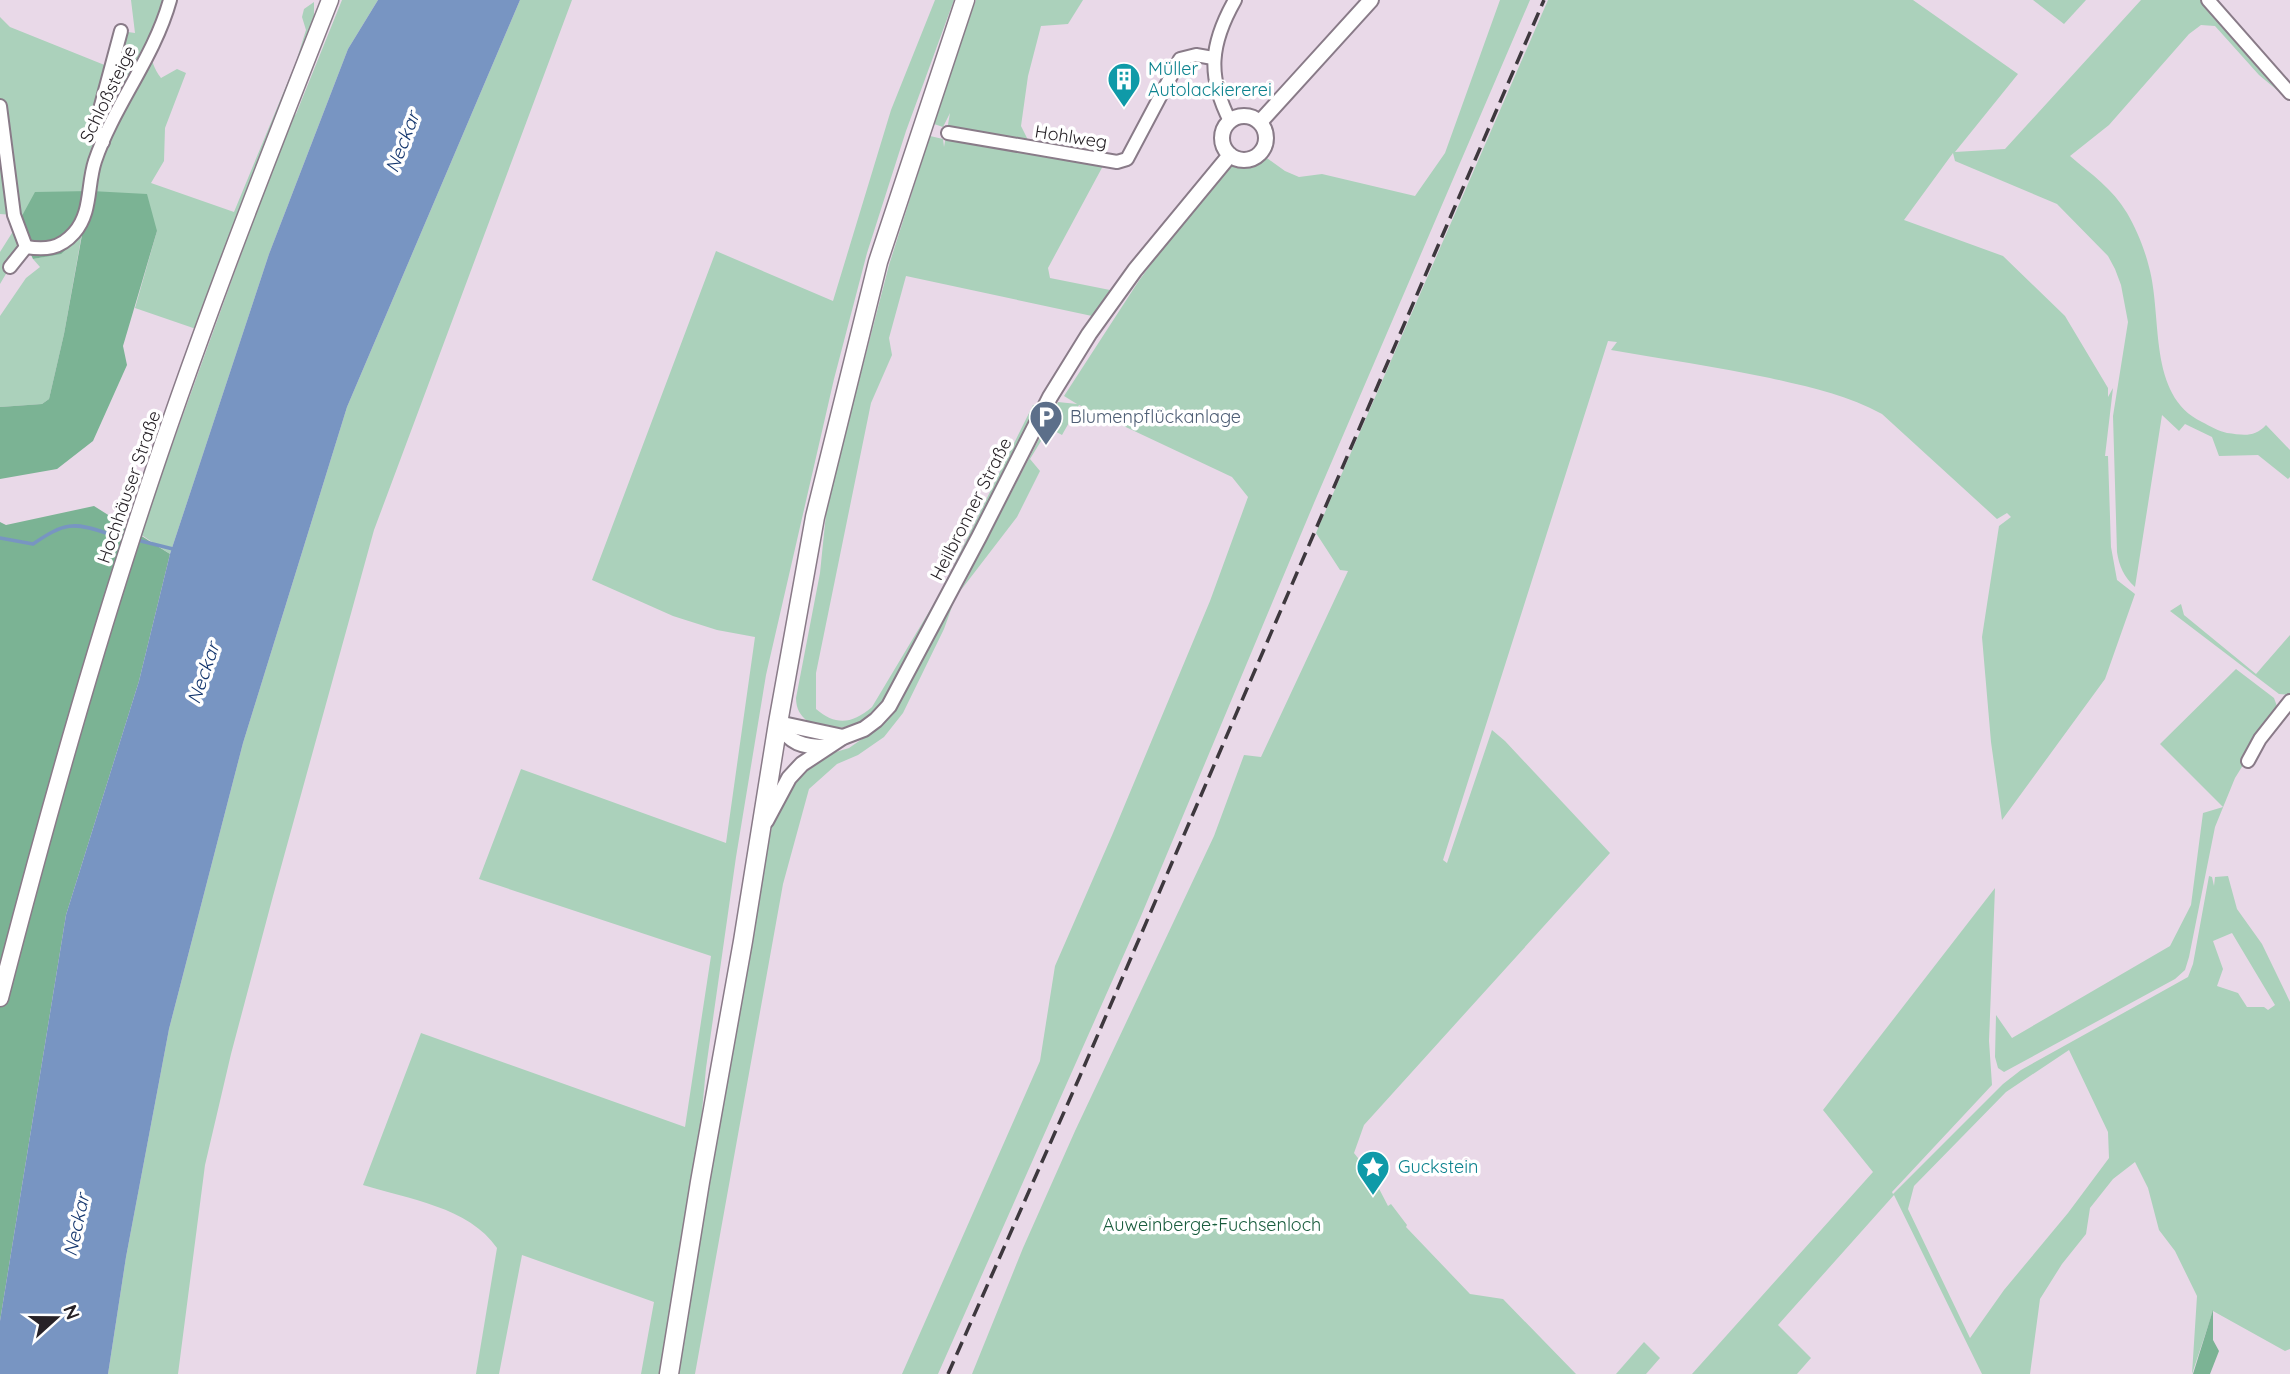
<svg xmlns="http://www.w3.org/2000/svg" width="2290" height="1374" viewBox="0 0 2290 1374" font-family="Quicksand,sans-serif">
  <rect width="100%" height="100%" fill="#e9d9e8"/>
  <g fill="#abd1bb" fill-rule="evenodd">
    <path d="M131 0H165C156 29 141 52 161 78L177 69 186 73 165 128 164 161 151 183 234 212 296 62 306 30 302 17 304 9 314 2V26L199 330 135 308 157 231 91 191 67 193 10 267 0 284V252L17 225 14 215 0 214V17L10 27 112 68 121 31 135 33Z"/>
    <polygon points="342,0 378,0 348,49 269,254 170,554 140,534 290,119 296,114"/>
    <polygon points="520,0 572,0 374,530 273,896 231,1054 205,1165 178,1374 108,1374 126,1257 169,1029 243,743 347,407"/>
    <path d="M935 0H954L906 131 867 253 834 379 766 675 736 857 706 1068 700 1133 660 1374H641L654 1302 522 1255 499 1374H476L497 1248C469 1207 408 1199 363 1185L421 1033 685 1127 711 956 479 879 521 769 726 843 755 637 717 630 673 616 592 580 716 251 833 301 891 110Z"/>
    <path d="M976 0H1083L1068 24 1041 26 1028 76 1021 126 1032 148 1104 164 1048 268 1050 278 1110 290 1092 316 906 276 889 338 892 355 871 403 816 673V709C836 726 852 724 872 707L939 595 1033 405 1037 406 941 595 879 708C873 713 867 719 861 722 837 733 796 730 796 698L820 573 826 514 848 423 889 265 930 136 943 139 944 147 950 113 943 127 931 123Z"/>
    <path d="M1500 0H1530L1314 503 1141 916 938 1374H902L1040 1061 1055 966 1113 833 1210 601 1248 497 1232 477 1079 405 1062 435 1049 428 1030 459 1040 471 1017 517 961 590 1058 402 1077 404 1064 396 1138 282 1230 155C1241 162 1250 161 1260 153L1285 171 1299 177 1322 174 1415 196 1445 153Z"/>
    <path d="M1548 0H1913L2018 74 1955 152 2005 149 2141 0H2208L2290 93V101L2259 75 2215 26 2201 25 2189 34 2109 125 2070 156C2091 174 2113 189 2127 213 2136 228 2145 250 2149 267 2163 318 2147 395 2202 422 2210 426 2218 431 2227 433 2243 435 2254 438 2266 425L2290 450V477L2288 479 2258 455 2219 456 2212 437 2185 424 2179 431 2162 415 2135 587C2124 577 2119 566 2117 552L2113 416 2128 322 2121 285 2115 269 2108 256 2057 204 1955 161 1953 153 1904 220 2003 256 2065 316 2108 388V397L2113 388 2105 456H2108L2111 547 2117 580 2135 594 2105 679 2002 820 1991 742 1982 637 1999 526 2011 517 2007 513 1997 519 1882 414C1847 395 1809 387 1770 378 1717 367 1664 359 1611 350L1617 342 1608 341 1443 860 1447 863 1492 730 1505 741 1610 853 1364 1125 1354 1153 1373 1177 1388 1206 1391 1204 1407 1225 1406 1227 1470 1294 1503 1299 1576 1374H972L1023 1248 1075 1131 1214 836 1244 755 1261 757 1348 571 1340 570 1316 533Z"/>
    <polygon points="2033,0 2086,0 2064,24"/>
    <path d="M82 233 64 334 49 399 42 404 0 407V316L26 278 40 267 33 259C53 256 69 249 82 233Z"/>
    <polygon points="954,601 944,629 903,713 884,737 858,755 837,764 809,789 783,884 695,1374 677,1374 770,834 778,808 792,780 826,755 849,748 875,730 898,702 949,603"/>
    <polygon points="2181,604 2184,615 2256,674 2290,635 2290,695 2279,694 2170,611"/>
    <polygon points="2236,669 2274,698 2278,709 2235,778 2215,827 2189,957 2185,970 2175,979 2004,1072 1998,1068 1995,1057 1996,1015 2012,1038 2170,946 2191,905 2203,813 2223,807 2160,744"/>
    <path d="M2209 876 2212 877 2214 886 2215 877 2228 876 2237 909 2262 944 2290 1002V1349L2285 1351 2213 1311 2192 1374 2197 1296 2175 1251 2159 1230 2148 1188 2135 1162 2113 1179 2090 1208 2086 1234 2062 1264 2040 1299 2030 1374H1982L1894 1195 1778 1325 1811 1358 1797 1374H1692L1873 1172 1823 1110 1995 888 1989 1041 1992 1085 1892 1192 1893 1194 2003 1084 2021 1070 2188 977 2193 964ZM2232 933 2275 1005 2268 1010 2264 1007H2247L2238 993 2217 986 2223 969 2213 941ZM2069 1050 2108 1132 2109 1158 2068 1213 2004 1290 1970 1338 1908 1209 1914 1186 2006 1092Z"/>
    <polygon points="1644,1342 1660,1358 1646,1374 1616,1374"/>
  </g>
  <g fill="#7bb394">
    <polygon points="91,191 147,194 157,231 123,346 127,365 93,441 57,469 0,479 0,407 42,404 49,399 64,334 82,235 61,254 33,259 17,225 35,192"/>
    <polygon points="94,506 170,554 139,681 66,915 0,1321 0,522 6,525"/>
    <polygon points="2213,1310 2213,1340 2219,1351 2210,1374 2193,1374"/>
  </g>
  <polygon fill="#7895c2" points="378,0 520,0 347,407 243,743 169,1029 126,1257 108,1374 0,1374 0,1321 66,915 139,681 170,554 269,254 348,49"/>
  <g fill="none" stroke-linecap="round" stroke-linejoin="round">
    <g stroke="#7895c2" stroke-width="3.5">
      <path d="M0 538 33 544C64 523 73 521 109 534"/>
      <polyline points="141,541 173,549"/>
    </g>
    <defs>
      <g id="minor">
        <polyline points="2208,0 2290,93"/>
        <polyline points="0,106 14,215 26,247"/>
        <path d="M1230 121C1207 76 1210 44 1235 0"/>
        <polyline points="948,133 1117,162 1127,159 1180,59 1196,55 1213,58"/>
        <polyline points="103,142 95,128 121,31"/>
        <path d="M26 247C45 250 60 249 74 233 92 213 87 185 95 161 114 105 154 58 170 0"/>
        <polyline points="10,267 26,247"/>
        <polyline points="2248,761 2260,739 2290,701"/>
      </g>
      <g id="tertiary">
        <circle cx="1244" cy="138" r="22"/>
        <polyline points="1260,122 1371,0"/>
        <polyline points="778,723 843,737"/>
        <path d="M778 723C789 743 803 747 826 747"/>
        <polyline points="766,821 789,778 802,764 843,737 864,729 876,720 889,706 979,537 1050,397 1089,334 1135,270 1230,155"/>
      </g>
      <path id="secondary" d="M0 998C39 847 81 695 129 546 188 361 259 180 330 0"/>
      <polyline id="primary" points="669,1374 700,1182 743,941 778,723 815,517 878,262 965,0"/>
    </defs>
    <use href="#minor" stroke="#897b88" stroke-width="16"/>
    <use href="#tertiary" stroke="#897b88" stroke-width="18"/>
    <use href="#secondary" stroke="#897b88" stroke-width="19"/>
    <use href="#primary" stroke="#897b88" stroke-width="21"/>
    <use href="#minor" stroke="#fff" stroke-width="12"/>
    <use href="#tertiary" stroke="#fff" stroke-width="14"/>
    <use href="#secondary" stroke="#fff" stroke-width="16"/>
    <use href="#primary" stroke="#fff" stroke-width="18"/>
    <polyline stroke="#3e383e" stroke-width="3.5" stroke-dasharray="14 7" stroke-linecap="butt" points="948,1374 1080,1076 1544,0"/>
  </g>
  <defs>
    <symbol id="building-pin" viewBox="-11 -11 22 30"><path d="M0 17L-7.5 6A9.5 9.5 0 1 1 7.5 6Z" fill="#0f9aa8" stroke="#fff"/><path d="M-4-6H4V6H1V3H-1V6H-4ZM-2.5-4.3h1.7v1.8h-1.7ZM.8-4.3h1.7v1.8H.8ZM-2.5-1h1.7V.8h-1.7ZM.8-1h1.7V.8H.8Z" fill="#fff"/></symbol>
    <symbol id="parking-pin" viewBox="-11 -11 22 30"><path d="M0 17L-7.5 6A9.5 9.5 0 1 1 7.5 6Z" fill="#5c6f8a" stroke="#fff"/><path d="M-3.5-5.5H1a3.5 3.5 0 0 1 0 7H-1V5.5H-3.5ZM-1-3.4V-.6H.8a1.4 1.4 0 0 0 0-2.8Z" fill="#fff"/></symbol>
    <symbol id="sight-pin" viewBox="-11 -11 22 30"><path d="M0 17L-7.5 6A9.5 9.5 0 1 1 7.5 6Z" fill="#0f9aa8" stroke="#fff"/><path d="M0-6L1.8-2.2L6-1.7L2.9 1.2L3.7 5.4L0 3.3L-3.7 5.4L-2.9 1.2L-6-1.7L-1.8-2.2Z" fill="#fff"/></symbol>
  </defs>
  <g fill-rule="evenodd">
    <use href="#building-pin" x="1105" y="60" width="38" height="52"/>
    <use href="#parking-pin" x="1027" y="398" width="38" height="52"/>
    <use href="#sight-pin" x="1354" y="1148" width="38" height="52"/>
  </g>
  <g text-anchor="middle" stroke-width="7" stroke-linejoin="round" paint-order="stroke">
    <g font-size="18" fill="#0d838f" stroke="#fff" text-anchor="start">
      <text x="1148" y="75">Müller<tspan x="1148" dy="21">Autolackiererei</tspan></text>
      <text x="1398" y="1173">Guckstein</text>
    </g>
    <g font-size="18" fill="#272227" stroke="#fff">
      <text transform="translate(108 94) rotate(-64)" y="6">Schloßsteige</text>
      <text transform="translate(1071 137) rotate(9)" y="6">Hohlweg</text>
      <text transform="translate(129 487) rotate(-71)" y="6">Hochhäuser Straße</text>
      <text transform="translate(971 509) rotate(-63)" y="6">Heilbronner Straße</text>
    </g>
    <g font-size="18" fill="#4e5e75" stroke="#fff" text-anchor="start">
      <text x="1070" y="423">Blumenpflückanlage</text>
    </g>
    <g font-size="18" fill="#195c3d" stroke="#fff">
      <text x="1212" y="1231">Auweinberge-Fuchsenloch</text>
    </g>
    <g font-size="19" font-style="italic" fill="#14366e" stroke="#fff">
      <text transform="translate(402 142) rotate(-69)" y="7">Neckar</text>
      <text transform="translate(203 673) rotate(-71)" y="7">Neckar</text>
      <text transform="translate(76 1225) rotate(-78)" y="7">Neckar</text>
    </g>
  </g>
  <g transform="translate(56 1318) rotate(69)" stroke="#ffffff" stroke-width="5" paint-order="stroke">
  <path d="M0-5L12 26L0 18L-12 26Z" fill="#272227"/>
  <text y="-10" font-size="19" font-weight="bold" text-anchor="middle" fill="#272227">N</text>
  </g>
</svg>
